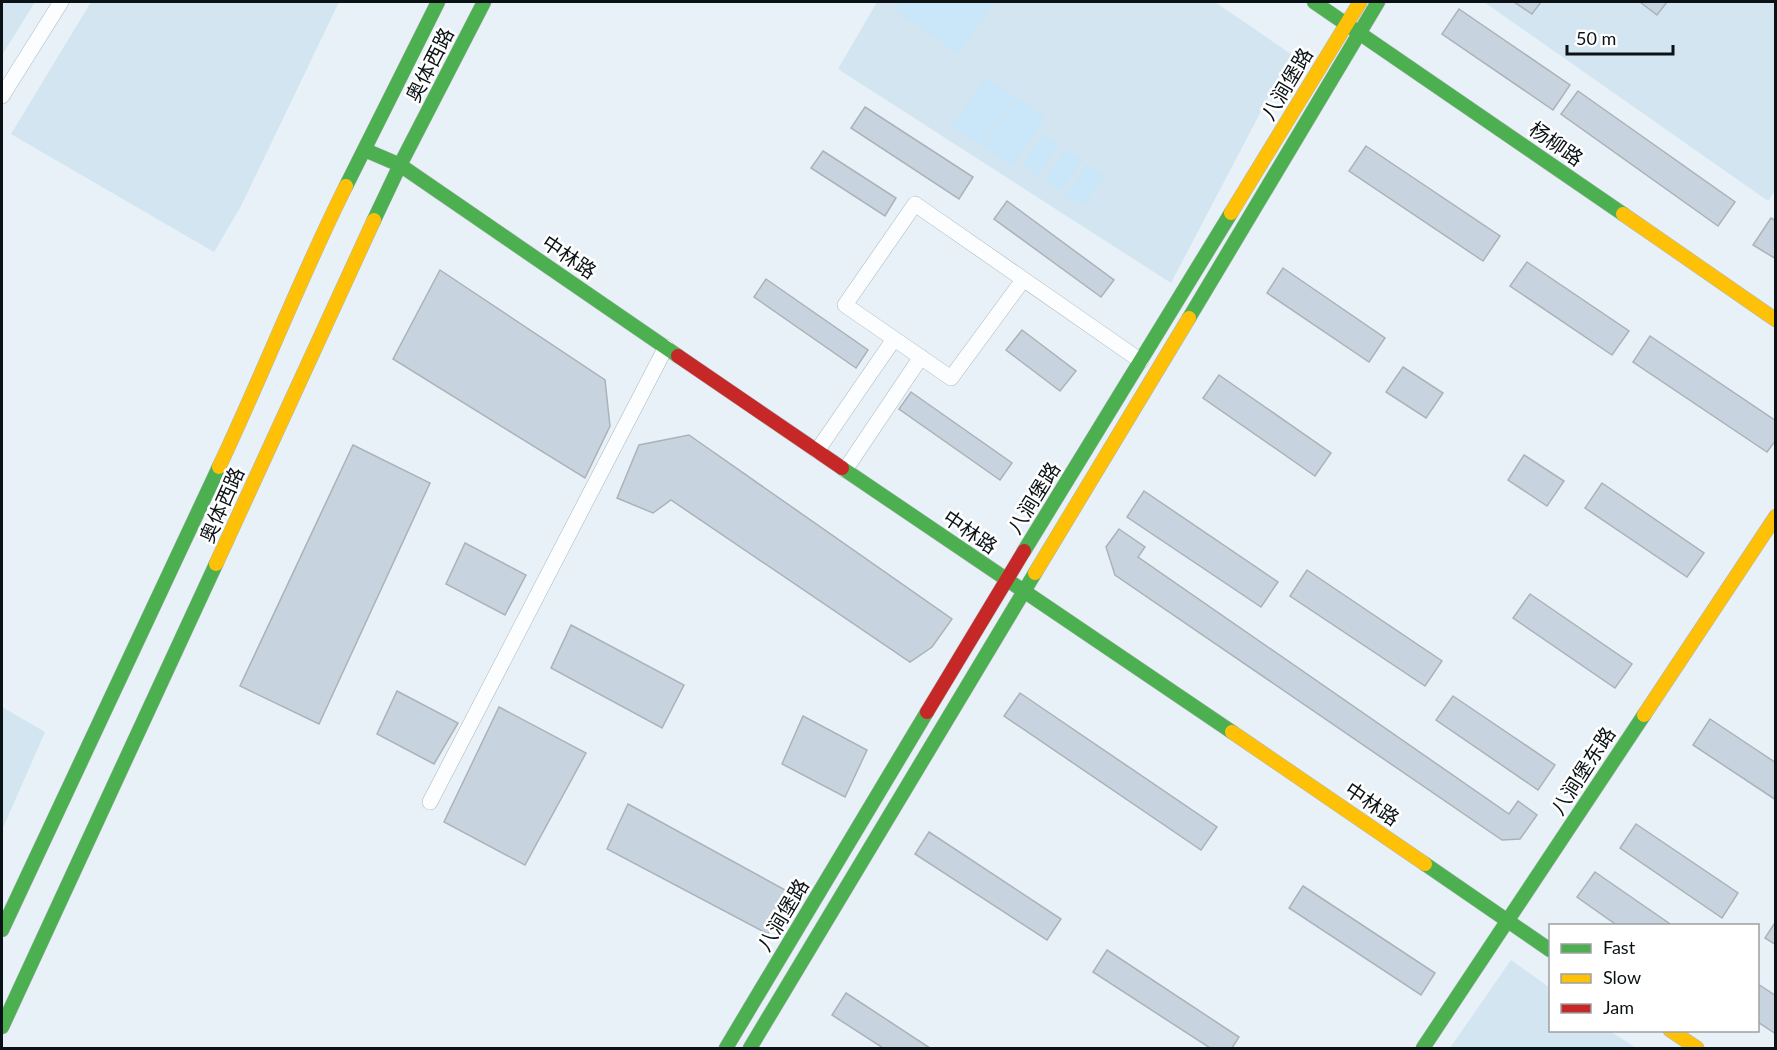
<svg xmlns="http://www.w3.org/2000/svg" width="1777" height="1050" viewBox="0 0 1777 1050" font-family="Lato,'Noto Sans SC',sans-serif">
  <rect width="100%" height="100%" fill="#e7f1f7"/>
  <g fill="#d3e5f0">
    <polygon points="2,2 35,2 2,55"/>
    <polygon points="91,2 339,2 241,206 214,252 11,134"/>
    <polygon points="877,2 1215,2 1291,54 1171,283 838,69"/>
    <polygon points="1484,2 1775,2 1776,189 1768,201"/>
    <polygon points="2,707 45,732 2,830"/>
    <polygon points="1511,960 1550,988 1550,1030 1610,1031 1636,1048 1450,1048"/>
  </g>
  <g fill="#c9e7f8">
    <polygon points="899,2 994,2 958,53 894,9"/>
    <polygon points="986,77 1015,97 981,146 952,126"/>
    <polygon points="1017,97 1046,117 1012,166 984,146"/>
    <polygon points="1043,134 1059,145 1038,176 1022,165"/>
    <polygon points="1066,149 1082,161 1061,191 1045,180"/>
    <polygon points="1087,164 1104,176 1083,206 1066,195"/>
  </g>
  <g fill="#c7d4df" stroke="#acb2b7" stroke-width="1.5">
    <polygon points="1514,2 1541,2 1532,14"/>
    <polygon points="1640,2 1667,2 1657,15"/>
    <polygon points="1459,9 1570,85 1553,110 1442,34"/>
    <polygon points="1578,91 1735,202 1718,226 1561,114"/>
    <polygon points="865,107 973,177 959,199 851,128"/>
    <polygon points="1366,146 1500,236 1483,261 1349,171"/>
    <polygon points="823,151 896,198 885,216 811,168"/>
    <polygon points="1007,201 1114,280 1101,297 994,219"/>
    <polygon points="1771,218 1776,221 1776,259 1753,245"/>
    <polygon points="1527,262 1629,331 1612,355 1510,286"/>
    <polygon points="1283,268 1385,338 1369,362 1267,293"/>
    <polygon points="440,270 605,380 610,426 585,478 393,359"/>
    <polygon points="766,279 868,350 856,368 754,297"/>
    <polygon points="1022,330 1076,371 1060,391 1006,350"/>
    <polygon points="1650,336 1776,421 1776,440 1767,452 1633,362"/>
    <polygon points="1403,367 1443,393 1426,418 1386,392"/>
    <polygon points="1219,375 1331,453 1315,476 1203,398"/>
    <polygon points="911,392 1012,463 1000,480 899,409"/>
    <polygon points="689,435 952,619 932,647 910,662 671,500 653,513 617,498 639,445"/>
    <polygon points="353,445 430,483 319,724 240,686"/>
    <polygon points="1524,455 1564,481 1547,506 1508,480"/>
    <polygon points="1602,483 1704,553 1687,577 1585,508"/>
    <polygon points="1144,491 1278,582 1261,607 1127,517"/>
    <polygon points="1119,529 1145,547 1138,557 1509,814 1518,801 1537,815 1520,839 1502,840 1115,575 1106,547"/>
    <polygon points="465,543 526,575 505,615 446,584"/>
    <polygon points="1307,570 1442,661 1425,686 1290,596"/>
    <polygon points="1530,594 1632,664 1615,688 1513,618"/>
    <polygon points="571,625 684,685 662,728 551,668"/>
    <polygon points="397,691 458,723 434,764 377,734"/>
    <polygon points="1020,693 1217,827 1201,850 1004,716"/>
    <polygon points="1453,696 1555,765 1538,790 1436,720"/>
    <polygon points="499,707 586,753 525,865 444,822"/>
    <polygon points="803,716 867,750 845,797 782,764"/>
    <polygon points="1710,719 1776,763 1776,800 1693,745"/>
    <polygon points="628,804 787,891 768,934 607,849"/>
    <polygon points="1636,824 1738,893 1722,918 1620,848"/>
    <polygon points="929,832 1061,919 1047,940 915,854"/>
    <polygon points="1595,872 1673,926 1618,926 1577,897"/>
    <polygon points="1303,886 1435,973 1421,995 1289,908"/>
    <polygon points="1776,921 1776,945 1765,938"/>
    <polygon points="1107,950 1239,1037 1232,1048 1210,1048 1093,972"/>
    <polygon points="1758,984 1776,996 1776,1034 1758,1022"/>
    <polygon points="846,993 930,1048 883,1048 832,1015"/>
  </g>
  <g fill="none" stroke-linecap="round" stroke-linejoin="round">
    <defs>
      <g id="street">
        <polyline points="2,96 61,2"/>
        <polyline points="1023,280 951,378 845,305 915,204 1141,361"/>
        <polyline points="817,451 894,339"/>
        <polyline points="845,470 921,357"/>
        <polyline points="430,802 666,347"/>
      </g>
      <g id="fast">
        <polyline points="1314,2 1623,214"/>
        <polyline points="365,150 400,165 678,356"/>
        <polyline points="346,186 438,2"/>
        <polyline points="374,220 400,165 484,2"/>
        <polyline points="1189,318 1378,2"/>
        <polyline points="842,468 1232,732"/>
        <polyline points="1024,551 1231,213"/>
        <polyline points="1425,864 1550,950"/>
        <polyline points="2,930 219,467"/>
        <polyline points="2,1027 216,564"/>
        <polyline points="726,1048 927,712"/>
        <polyline points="750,1048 1035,573"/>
        <polyline points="1423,1048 1644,715"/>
      </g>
      <g id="slow">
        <polyline points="1231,213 1360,2"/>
        <polyline points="1623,214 1776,320"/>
        <path d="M219 467C263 374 300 278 346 186"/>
        <polyline points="216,564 374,220"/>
        <polyline points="1035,573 1189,318"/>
        <polyline points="1644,715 1776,516"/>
        <polyline points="1232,732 1425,864"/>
        <polyline points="1670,1030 1697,1048"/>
      </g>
      <g id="jam">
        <polyline points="678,356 842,468"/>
        <polyline points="927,712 1024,551"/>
      </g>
    </defs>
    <use href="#street" stroke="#aeb6ba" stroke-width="16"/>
    <use href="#fast" stroke="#aeb6ba" stroke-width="15"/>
    <use href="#slow" stroke="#aeb6ba" stroke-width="15"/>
    <use href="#jam" stroke="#aeb6ba" stroke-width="15"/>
    <use href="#street" stroke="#fbfdfe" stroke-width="15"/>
    <use href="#fast" stroke="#4caf50" stroke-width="14"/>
    <use href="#slow" stroke="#ffc107" stroke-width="14"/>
    <use href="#jam" stroke="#c62828" stroke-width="14"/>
  </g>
  <g text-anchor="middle" stroke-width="5" stroke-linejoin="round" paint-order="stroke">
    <g font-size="20" fill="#0b1215" stroke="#fff">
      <text transform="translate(430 65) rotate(-63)" y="7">奥体西路</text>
      <text transform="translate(1287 84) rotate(-59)" y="7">八涧堡路</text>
      <text transform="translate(1556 144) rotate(35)" y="7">杨柳路</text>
      <text transform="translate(569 257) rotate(34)" y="7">中林路</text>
      <text transform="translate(1034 498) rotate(-58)" y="7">八涧堡路</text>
      <text transform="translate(222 505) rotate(-66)" y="7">奥体西路</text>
      <text transform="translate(970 532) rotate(34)" y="7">中林路</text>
      <text transform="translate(1583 771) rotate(-57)" y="7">八涧堡东路</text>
      <text transform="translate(1372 804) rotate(34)" y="7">中林路</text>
      <text transform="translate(783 915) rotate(-59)" y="7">八涧堡路</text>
    </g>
  </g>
  <rect width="1777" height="1050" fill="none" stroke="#0b1215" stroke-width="6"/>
  <rect x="1549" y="924" width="210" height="108" fill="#ffffff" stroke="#9da0a1" stroke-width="1.5"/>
  <rect x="1561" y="944" width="30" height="9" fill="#4caf50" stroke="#9da0a1" stroke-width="1.5"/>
  <text x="1603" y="954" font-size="18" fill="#0b1215">Fast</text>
  <rect x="1561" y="974" width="30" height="9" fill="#ffc107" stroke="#9da0a1" stroke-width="1.5"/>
  <text x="1603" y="984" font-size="18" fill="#0b1215">Slow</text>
  <rect x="1561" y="1004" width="30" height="9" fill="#c62828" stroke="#9da0a1" stroke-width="1.5"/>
  <text x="1603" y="1014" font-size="18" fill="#0b1215">Jam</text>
  <path d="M1567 45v9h106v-9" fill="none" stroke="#0b1215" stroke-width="3"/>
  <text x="1576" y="45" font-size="18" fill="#0b1215" stroke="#ffffff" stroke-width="4.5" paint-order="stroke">50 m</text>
</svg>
